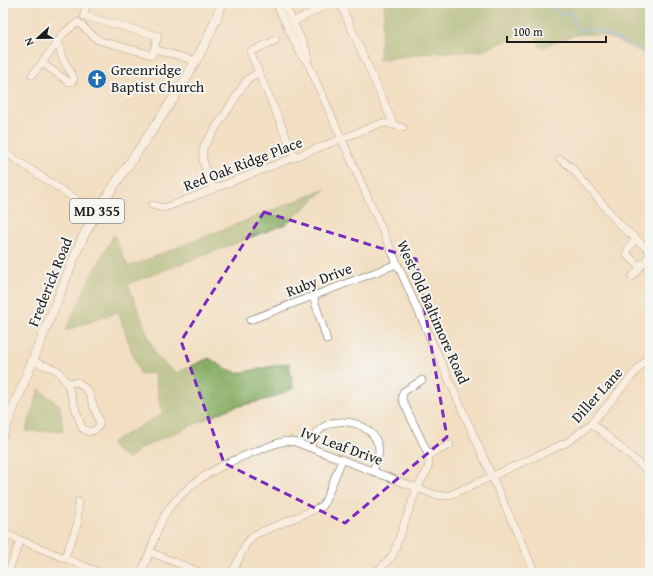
<svg xmlns="http://www.w3.org/2000/svg" width="653" height="576" viewBox="0 0 653 576" font-family="'Gentium Book Plus',serif">
  <rect width="100%" height="100%" fill="#f6f6f2"/>
  <filter id="ink" filterUnits="userSpaceOnUse"><feTurbulence type="fractalNoise" baseFrequency=".025" numOctaves="2"/><feDisplacementMap in="SourceGraphic" scale="8" xChannelSelector="R" yChannelSelector="G"/><feConvolveMatrix kernelMatrix="1 2 1 2 8 2 1 2 1" color-interpolation-filters="sRGB"/></filter>
  <filter id="wash" filterUnits="userSpaceOnUse"><feTurbulence type="fractalNoise" baseFrequency=".012" numOctaves="4" result="noise"/><feDisplacementMap in="SourceGraphic" scale="16" xChannelSelector="R" yChannelSelector="G"/><feGaussianBlur stdDeviation="0.9" result="paint"/><feColorMatrix in="noise" values="0 0 0 0 0 0 0 0 0 0 0 0 0 0 0 0 0 1.4 0 .05"/><feComposite in="paint" operator="in"/></filter>
  <g filter="url(#wash)">
    <rect width="100%" height="100%" fill="#f2dfc2"/>
    <g fill="#86ac62" stroke="#51643f">
      <path d="M385 3H650V57C628 45 602 30 576 35 565 37 552 44 541 48L532 30 482 51 427 53 379 60Z"/>
      <polygon points="326,189 286,224 128,284 156,356 176,373 209,358 223,367 238,373 289,363 293,388 272,398 231,408 141,448 127,459 112,447 112,442 162,414 154,373 140,374 118,312 66,330 89,280 114,235 128,267"/>
      <polygon points="39,389 60,406 63,431 26,431"/>
    </g>
    <g fill="none" stroke-linecap="round" stroke-linejoin="round">
      <path stroke="#5ba4d2" stroke-width="2" d="M547 3C556 11 560 17 572 12L576 27 579 31 593 30 618 39 650 56"/>
    </g>
  </g>
  <g filter="url(#ink)">
    <g fill="none" stroke-linecap="round" stroke-linejoin="round">
      <defs>
        <g id="minor">
          <polyline points="87,3 84,16 158,36 154,49 196,61"/>
          <polyline points="276,3 302,57 307,61"/>
          <polyline points="284,3 308,54 307,61 535,573"/>
          <polyline points="340,3 394,125"/>
          <polyline points="293,22 331,3"/>
          <path d="M59 40C58 56 67 64 74 78L73 81 69 82 42 63 64 33 78 22 98 40 152 55 154 49"/>
          <polyline points="276,40 250,52 295,157"/>
          <polyline points="32,75 42,63"/>
          <polyline points="3,151 96,213"/>
          <polyline points="560,159 571,167 621,226 650,251"/>
          <path d="M213 189C209 175 199 160 204 146L247 80 258 72"/>
          <polyline points="152,205 164,208 175,204 379,124 386,123 403,128"/>
          <polyline points="636,239 628,249 627,255 637,264 642,264"/>
          <polyline points="632,277 650,255"/>
          <polyline points="313,296 327,340"/>
          <polyline points="250,320 397,264"/>
          <path d="M32 361 57 370 67 383 82 428 89 432C95 431 98 429 100 423L88 391 78 382 67 383"/>
          <polyline points="592,423 650,473"/>
          <path d="M310 447C312 443 314 436 317 433 334 411 379 423 379 452 378 458 375 465 373 470"/>
          <polyline points="428,455 450,445"/>
          <polyline points="3,533 101,573"/>
          <polyline points="150,552 202,573"/>
          <polyline points="65,557 78,523 78,502"/>
          <polyline points="8,573 20,541"/>
          <path d="M141 573C149 557 158 524 167 511 195 473 236 458 278 443L286 441 295 442 433 494 442 496 450 495 568 442 592 423 650 355"/>
          <polyline points="232,573 246,544 254,535 323,506 342,460"/>
          <polyline points="371,573 380,569 393,555 417,488 427,471 429,463 429,456 402,399 403,392 422,380"/>
        </g>
        <path id="major" d="M3 434 81 241C123 160 192 91 222 3"/>
      </defs>
      <use href="#minor" stroke="#676056" stroke-width="8"/>
      <use href="#major" stroke="#676056" stroke-width="10"/>
      <use href="#minor" stroke="#fff" stroke-width="7"/>
      <use href="#major" stroke="#fff" stroke-width="9"/>
    </g>
  </g>
  <path d="M0 0H653V576H0ZM264 212 416 259 447 437 345 523 224 463 181 341Z" fill="#f2dfc2" fill-opacity=".55" fill-rule="evenodd"/>
  <path fill="none" stroke="#7b2cbf" stroke-width="3" stroke-dasharray="8 5" stroke-linejoin="round" d="M264 212 416 259 447 437 345 523 224 463 181 341Z"/>
  <defs>
    <symbol id="church-disc" viewBox="-11 -11 22 22"><circle r="9.5" fill="#1f6fb2" stroke="#f6f6f2"/><path d="M-1.2-6h2.4v3.5h3.3v2.4h-3.3V6h-2.4V-.1h-3.3v-2.4h3.3Z" fill="#fff"/></symbol>
  </defs>
  <g fill-rule="evenodd">
    <use href="#church-disc" x="86" y="68" width="22" height="22"/>
  </g>
  <g text-anchor="middle" stroke-width="4" stroke-linejoin="round" paint-order="stroke">
    <rect fill="#f6f6f2" stroke="#5d5d5c" stroke-width="1" x="70" y="199" width="54" height="24" rx="3"/>
    <g font-size="14" font-weight="bold" fill="#1c1c1c">
      <text x="97" y="216">MD 355</text>
    </g>
    <g font-size="15" fill="#1c1c1c" stroke="#f6f6f2" text-anchor="start">
      <text x="111" y="75">Greenridge<tspan x="111" dy="17">Baptist Church</tspan></text>
    </g>
    <g font-size="15" fill="#1c1c1c" stroke="#f6f6f2">
      <text transform="translate(243 164) rotate(-21)" y="5">Red Oak Ridge Place</text>
      <text transform="translate(319 280) rotate(-21)" y="5">Ruby Drive</text>
      <text transform="translate(50 282) rotate(-68)" y="5">Frederick Road</text>
      <text transform="translate(433 312) rotate(66)" y="5">West Old Baltimore Road</text>
      <text transform="translate(597 395) rotate(-48)" y="5">Diller Lane</text>
      <text transform="translate(342 446) rotate(20)" y="5">Ivy Leaf Drive</text>
    </g>
  </g>
  <rect width="653" height="576" fill="none" stroke="#f6f6f2" stroke-width="16"/>
  <g transform="translate(38 38) rotate(248)" stroke="#f6f6f2" stroke-width="3" paint-order="stroke">
  <path d="M0-3L7 15L0 10L-7 15Z" fill="#1c1c1c"/>
  <text y="-6" font-size="11" font-weight="bold" text-anchor="middle" fill="#1c1c1c">N</text>
  </g>
  <path d="M507 36v6h99v-6" fill="none" stroke="#1c1c1c" stroke-width="2"/>
  <text x="513" y="36" font-size="12" fill="#1c1c1c" stroke="#f6f6f2" stroke-width="3" paint-order="stroke">100 m</text>
</svg>
